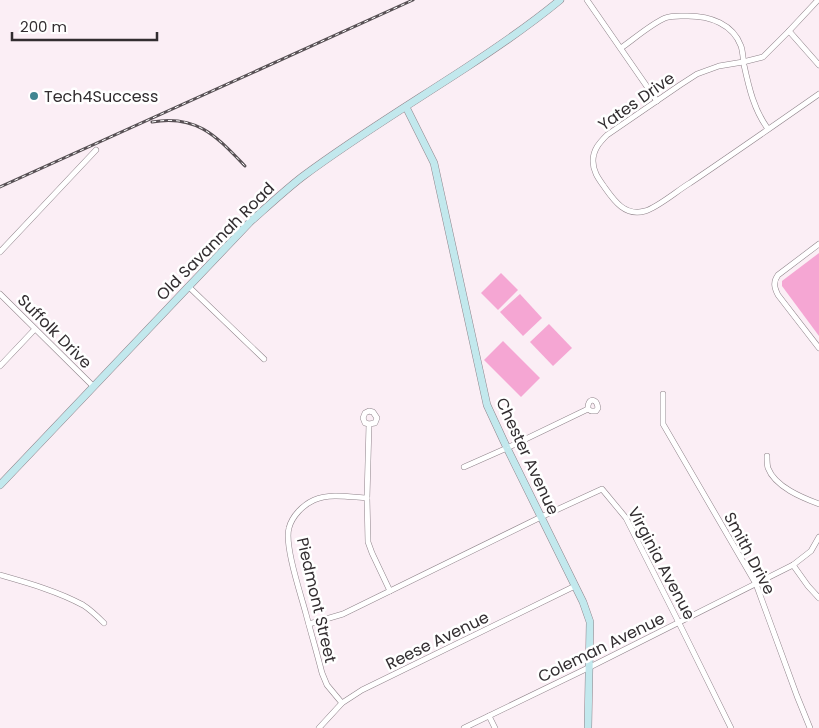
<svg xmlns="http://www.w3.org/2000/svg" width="819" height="728" viewBox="0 0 819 728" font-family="Poppins,sans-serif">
  <rect width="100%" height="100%" fill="#fbeef5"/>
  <g fill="#f5a6d3">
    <polygon points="819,253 819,336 782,286 782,281"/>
    <polygon points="501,273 518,290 498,310 481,293"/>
    <polygon points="520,294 542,318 523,336 500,312"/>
    <polygon points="549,324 572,348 553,366 530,342"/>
    <polygon points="503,341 540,378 521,397 484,360"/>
  </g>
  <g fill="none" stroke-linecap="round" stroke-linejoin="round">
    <defs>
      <g id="street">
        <polyline points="587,0 657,101"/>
        <path d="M818 0 789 31 763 57 743 62 719 66 697 74 680 85 607 135C599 143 593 150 593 161 593 171 598 178 603 185 613 199 624 217 645 211 657 208 678 190 690 183 733 154 776 124 819 94"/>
        <polyline points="789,31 819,65"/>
        <path d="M621 48C634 39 651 24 665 18 673 15 680 16 688 16 710 16 733 24 741 46 743 52 743 59 744 65 749 88 754 110 768 129"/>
        <path d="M819 244 778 275C773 282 774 287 778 295L819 348"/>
        <polyline points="0,252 96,150"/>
        <polyline points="188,286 264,359"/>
        <polyline points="0,294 93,386"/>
        <polyline points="0,366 35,329"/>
        <polyline points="663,394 663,424 756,584 797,696 810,728"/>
        <polyline points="369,424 375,423 377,418 373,412 369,411 365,413 363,418 365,423 369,424 367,498 368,542 372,553 390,591"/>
        <path d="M767 456C767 460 767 465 768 468 775 487 803 498 819 504"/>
        <path d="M464 467 507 448 588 409 591 411H596L598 408C597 397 587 398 588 409"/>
        <polyline points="793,565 808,586 819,598"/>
        <path d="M0 575C28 583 57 591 83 605 91 610 98 617 104 623"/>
        <polyline points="309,624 343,614 541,517 602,489 626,518 679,623 731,728"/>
        <path d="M342 703 327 685 322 673C317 653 311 633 306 614 301 595 284 545 289 528 292 516 303 505 314 500 330 493 350 497 367 498"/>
        <polyline points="489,716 495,728"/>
        <polyline points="319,728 342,703 362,690 575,586"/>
        <polyline points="464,728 590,667 793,565 811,551 819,537"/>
      </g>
      <g id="secondary">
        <polyline points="406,107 434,163 487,405 507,448 583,602 590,622 588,728"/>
        <path d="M0 485 250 222C267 207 284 191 302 177 354 138 412 103 467 67 499 46 530 25 560 0"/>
      </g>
    </defs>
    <use href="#street" stroke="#8f838a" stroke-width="6"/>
    <use href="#secondary" stroke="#8f838a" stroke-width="8"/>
    <use href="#street" stroke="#fff" stroke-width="5"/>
    <use href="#secondary" stroke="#c2e8ed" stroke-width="7"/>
    <defs>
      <g id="rail">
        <path d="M152 122C197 114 217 137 245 166"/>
        <polyline points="0,187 413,0"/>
      </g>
    </defs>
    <use href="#rail" stroke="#585155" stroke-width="3"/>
    <use href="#rail" stroke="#fff" stroke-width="1" stroke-dasharray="4" stroke-linecap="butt"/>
  </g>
  <circle fill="#408691" stroke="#fff" stroke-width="2" cx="34" cy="96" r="5"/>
  <g text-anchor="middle" stroke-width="5" stroke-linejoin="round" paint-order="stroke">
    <g font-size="16" fill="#322d30" stroke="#fff" text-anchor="start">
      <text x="44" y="102">Tech4Success</text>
    </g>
    <g font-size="16" fill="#322d30" stroke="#fff">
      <text transform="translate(636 101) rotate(-35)" y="6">Yates Drive</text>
      <text transform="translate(215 241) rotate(-45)" y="6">Old Savannah Road</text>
      <text transform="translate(55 331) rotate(45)" y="6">Suffolk Drive</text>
      <text transform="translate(528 456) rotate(65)" y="6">Chester Avenue</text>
      <text transform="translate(750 553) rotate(62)" y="6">Smith Drive</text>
      <text transform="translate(662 563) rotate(62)" y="6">Virginia Avenue</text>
      <text transform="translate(317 600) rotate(77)" y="6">Piedmont Street</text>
      <text transform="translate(437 640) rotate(-26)" y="6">Reese Avenue</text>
      <text transform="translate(601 647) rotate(-26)" y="6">Coleman Avenue</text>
    </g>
  </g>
  <path d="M12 32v8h145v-8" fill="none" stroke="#322d30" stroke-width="2.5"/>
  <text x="20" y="32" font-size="15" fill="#322d30" stroke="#ffffff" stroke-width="4" paint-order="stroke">200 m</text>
</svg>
